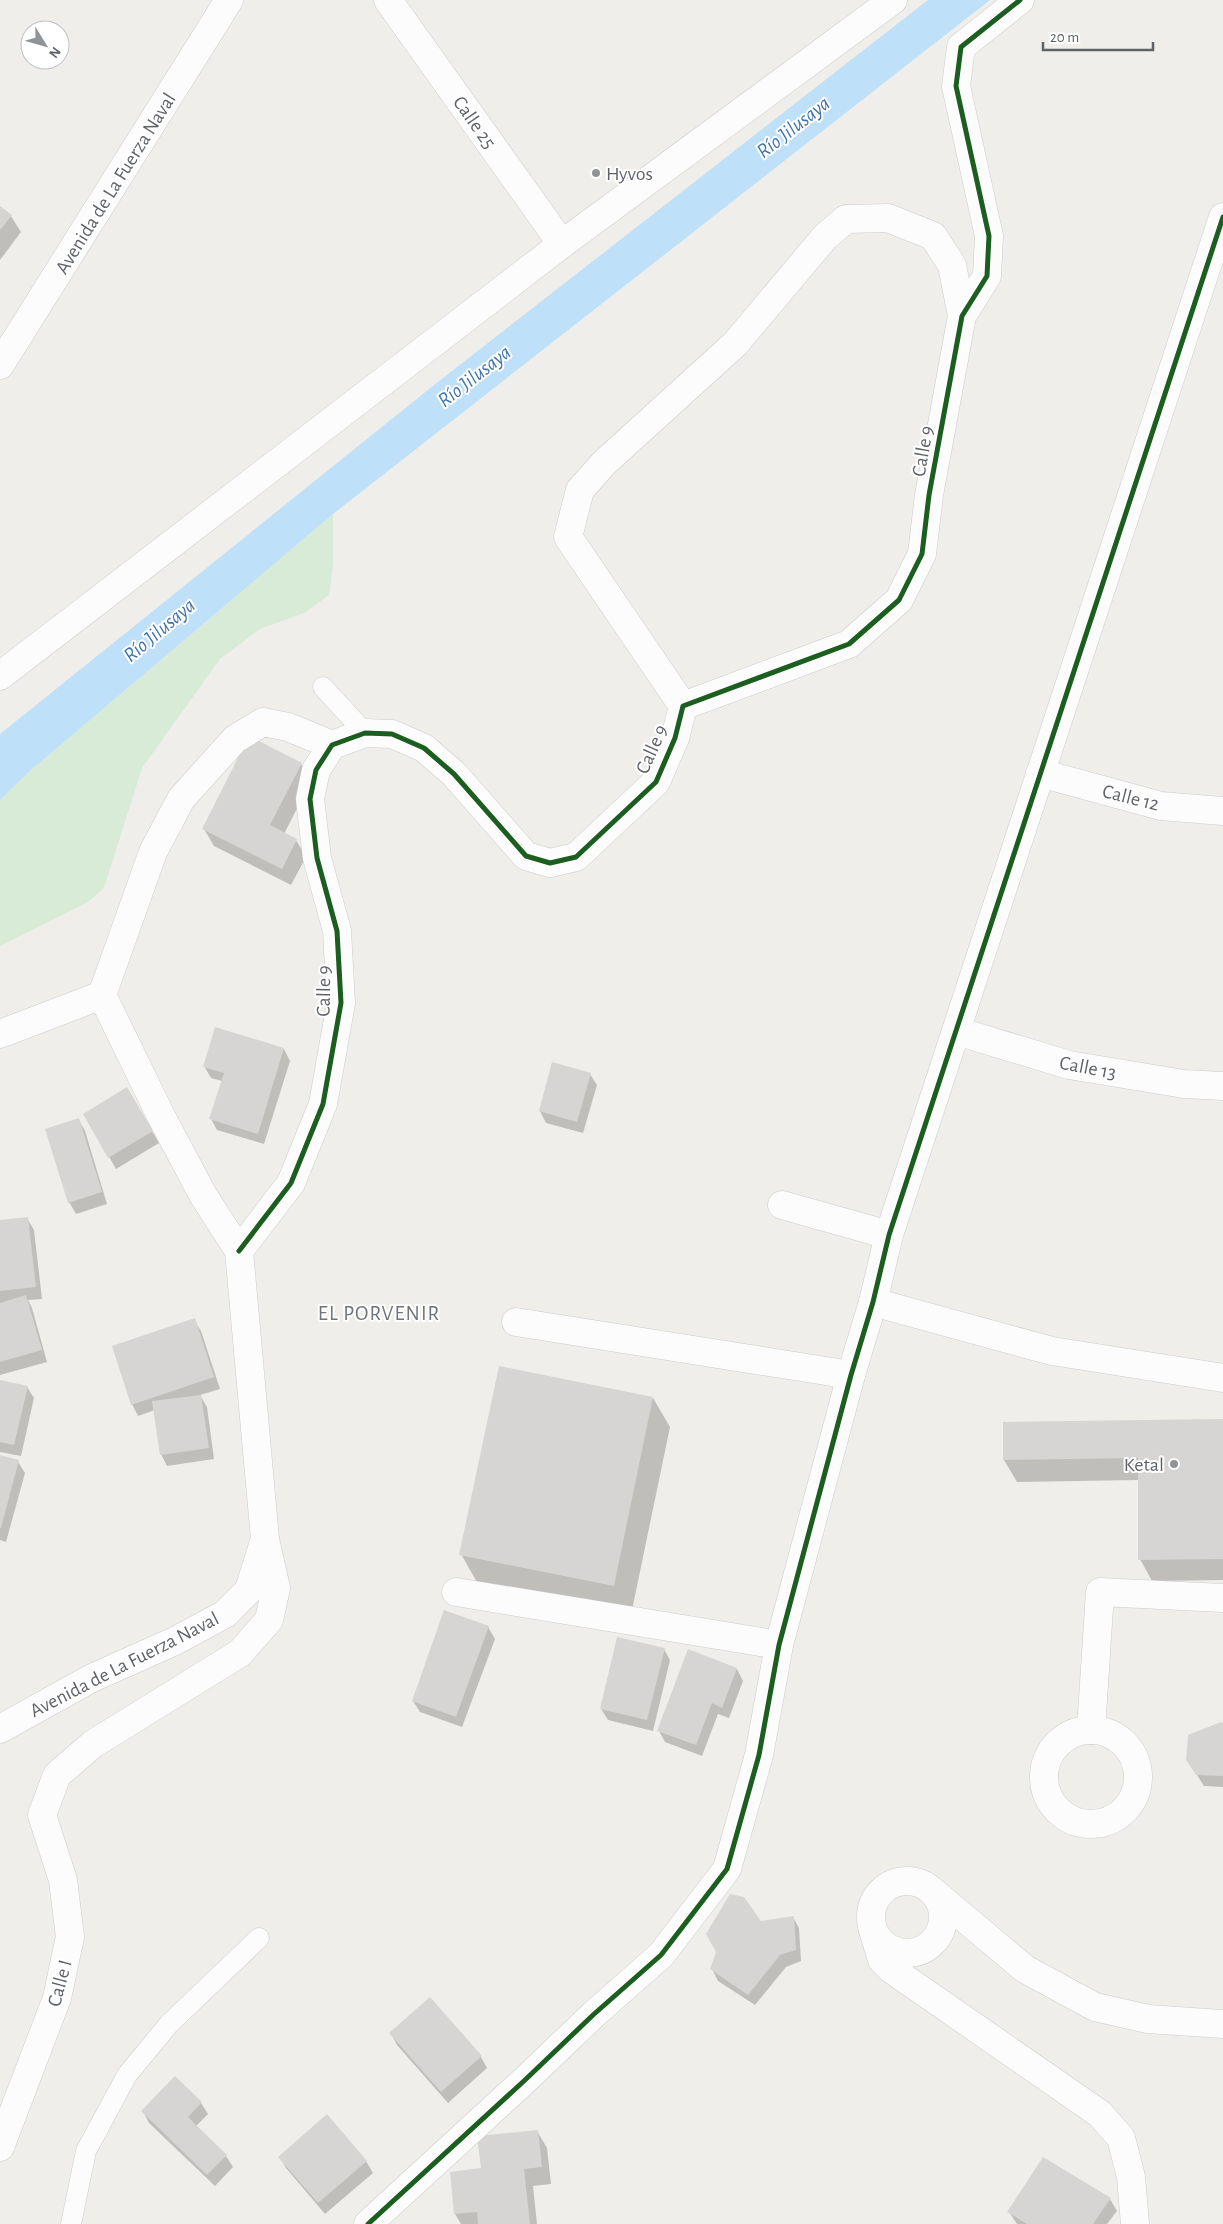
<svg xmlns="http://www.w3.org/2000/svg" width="1223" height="2224" viewBox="0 0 1223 2224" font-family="'Alegreya Sans',sans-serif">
  <rect width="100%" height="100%" fill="#efeeea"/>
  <polygon fill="#d8ebd6" points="333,514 333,564 329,595 304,613 260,629 220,659 142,768 104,888 88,902 0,946 0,800 31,770"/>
  <polygon fill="#bfe0f9" points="928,0 990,0 333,514 31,770 0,800 0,734 434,385"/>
  <g fill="#0003">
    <polygon points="0,208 11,216 21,232 0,260"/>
    <polygon points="301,764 311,781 284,834 296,840 306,857 291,885 214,846 204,829"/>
    <polygon points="216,1028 284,1049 290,1061 264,1144 217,1130 211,1119 222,1081 211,1078 204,1066"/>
    <polygon points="590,1074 597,1085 583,1133 546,1123 540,1111"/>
    <polygon points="127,1089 159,1143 116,1169 85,1114"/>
    <polygon points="79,1120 85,1131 107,1204 76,1214 69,1202"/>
    <polygon points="27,1218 34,1230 42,1299 28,1300 32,1308 47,1362 0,1375 0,1222"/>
    <polygon points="194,1320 201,1331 220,1389 200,1395 207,1407 214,1459 167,1466 161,1454 155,1410 138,1416 132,1404"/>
    <polygon points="0,1381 27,1387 34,1398 21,1456 0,1452"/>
    <polygon points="653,1398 670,1427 631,1615 478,1584 461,1554"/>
    <polygon points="1223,1420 1223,1580 1152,1581 1140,1559 1139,1480 1017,1482 1004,1460 1004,1423"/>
    <polygon points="0,1457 18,1462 25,1473 6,1542 0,1540"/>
    <polygon points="488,1627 495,1639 462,1727 420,1712 413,1701"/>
    <polygon points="664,1649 670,1660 653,1731 608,1720 601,1709"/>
    <polygon points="737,1669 743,1681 729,1718 718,1714 702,1756 665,1742 659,1731"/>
    <polygon points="1223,1725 1223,1787 1204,1786 1195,1772"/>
    <polygon points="793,1917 799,1928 801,1961 786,1967 755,2005 718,1981 712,1969 761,1922"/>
    <polygon points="391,2033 481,2057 487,2068 448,2103 397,2045"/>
    <polygon points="175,2078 201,2103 208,2114 196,2126 226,2156 233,2167 215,2186 149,2123 143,2111"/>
    <polygon points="537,2131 547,2148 551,2184 533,2186 537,2224 461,2224 455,2214"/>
    <polygon points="280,2157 366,2161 373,2173 325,2214 286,2168"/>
    <polygon points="1110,2199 1117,2211 1107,2224 1017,2224 1009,2212"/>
  </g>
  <g fill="#d6d5d3">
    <polygon points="0,206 12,215 0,230"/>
    <polygon points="249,736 302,763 270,825 297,839 282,869 202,829"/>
    <polygon points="215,1027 284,1048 258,1134 209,1119 224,1073 203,1067"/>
    <polygon points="552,1062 591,1073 577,1122 539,1111"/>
    <polygon points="127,1087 153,1131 108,1158 83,1114"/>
    <polygon points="79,1118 102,1192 68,1203 45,1129"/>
    <polygon points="28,1217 36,1287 0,1291 0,1220"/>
    <polygon points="26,1295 42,1350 0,1362 0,1303"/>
    <polygon points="195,1318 214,1377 131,1405 112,1346"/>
    <polygon points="499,1366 653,1397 614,1586 459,1555"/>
    <polygon points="0,1380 28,1386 14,1445 0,1442"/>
    <polygon points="201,1395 209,1448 160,1455 152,1401"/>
    <polygon points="1223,1419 1223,1559 1138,1560 1138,1458 1003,1460 1003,1422"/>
    <polygon points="0,1455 19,1460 1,1528 0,1528"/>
    <polygon points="444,1610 489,1626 456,1717 412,1701"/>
    <polygon points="617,1637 665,1648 647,1720 600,1709"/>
    <polygon points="688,1649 737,1668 722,1708 712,1703 696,1745 657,1731"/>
    <polygon points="1221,1722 1223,1723 1223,1776 1196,1775 1186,1760 1188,1735"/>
    <polygon points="730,1894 744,1897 761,1921 794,1916 796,1950 780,1955 748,1995 710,1969 716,1952 706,1934"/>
    <polygon points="430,1997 482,2056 441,2092 389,2033"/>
    <polygon points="175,2076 202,2102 188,2117 227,2155 207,2175 141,2111"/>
    <polygon points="327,2114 367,2161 318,2203 278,2157"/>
    <polygon points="538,2130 542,2167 524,2169 530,2224 478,2224 477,2212 454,2214 450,2172 481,2168 477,2136"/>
    <polygon points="1043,2157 1111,2198 1093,2224 1027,2224 1007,2212"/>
  </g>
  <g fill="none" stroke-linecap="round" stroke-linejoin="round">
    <defs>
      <g id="lane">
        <polyline points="323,687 365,733"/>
        <polyline points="71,2224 86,2151 127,2075 169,2024 259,1938"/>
      </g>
      <g id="street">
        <polyline points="388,0 562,244"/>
        <polyline points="0,365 229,0"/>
        <polyline points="0,676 562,244 893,0"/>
        <polyline points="683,706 568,537 580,490 604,463 735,344 825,237 846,219 888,218 933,236 952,265 962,316"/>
        <polyline points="1040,773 1161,806 1223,811"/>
        <polyline points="957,1031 1069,1065 1184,1084 1223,1086"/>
        <polyline points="0,1034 102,995"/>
        <polyline points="782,1205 889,1235"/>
        <polyline points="239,1251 291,1183 323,1104 341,1003 337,931 317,858 310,799 316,770 332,745 365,733 392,734 424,748 454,774 526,856 550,863 576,857 656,782 675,738 683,706 849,644 899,600 922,554 929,495 962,316 987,276 989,236 956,86 961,47 1020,0"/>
        <polyline points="873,1302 1052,1351 1223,1378"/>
        <polyline points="516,1322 851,1375"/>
        <polyline points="456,1592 779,1645"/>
        <polyline points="0,1729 92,1678 175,1641 225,1614 249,1590 265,1539"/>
        <circle cx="1091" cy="1777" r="47"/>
        <polyline points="1091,1730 1100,1592 1223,1598"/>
        <circle cx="907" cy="1917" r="36"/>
        <polyline points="931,1890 1025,1969 1095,2007 1148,2019 1223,2024"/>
        <polyline points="873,1930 882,1960 891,1969 1100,2114 1121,2138 1131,2177 1135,2224"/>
        <polyline points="0,2147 57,1998 70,1937 63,1880 42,1815 57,1775 93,1744 240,1653 269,1620 276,1588 265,1539 239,1251 203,1195 161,1116 102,995 153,852 181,799 235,739 263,722 288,727 332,745"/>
        <polyline points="368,2224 525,2080 593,2015 661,1955 727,1869 759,1755 779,1645 851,1375 873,1302 889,1235 1223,217"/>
      </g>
    </defs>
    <use href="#lane" stroke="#cbcccc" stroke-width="21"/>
    <use href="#street" stroke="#cbcccc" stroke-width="29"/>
    <use href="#lane" stroke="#fdfcfc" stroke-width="20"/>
    <use href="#street" stroke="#fdfcfc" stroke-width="28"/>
    <defs>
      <g id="cycleway">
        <polyline points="239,1251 291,1183 323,1104 341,1003 337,931 317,858 310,799 316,770 332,745 365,733 392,734 424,748 454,774 526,856 550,863 576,857 656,782 675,738 683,706 849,644 899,600 922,554 929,495 962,316 987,276 989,236 956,86 961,47 1020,0"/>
        <polyline points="368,2224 525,2080 593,2015 661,1955 727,1869 759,1755 779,1645 851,1375 873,1302 889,1235 1223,217"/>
      </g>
    </defs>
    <use href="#cycleway" stroke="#fff" stroke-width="8"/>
    <use href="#cycleway" stroke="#1b5e20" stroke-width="5"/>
  </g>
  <g fill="#919496" stroke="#fff" stroke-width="2">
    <circle cx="596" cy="173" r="5"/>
    <circle cx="1174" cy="1464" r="5"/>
  </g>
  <g text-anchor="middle" stroke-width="4" stroke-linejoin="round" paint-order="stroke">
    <g font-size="20" fill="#5f6368" stroke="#fff">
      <text transform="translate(475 122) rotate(55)" y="7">Calle 25</text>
      <text transform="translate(115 183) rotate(-58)" y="7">Avenida de La Fuerza Naval</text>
      <text transform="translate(922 451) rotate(-80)" y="7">Calle 9</text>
      <text transform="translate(651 749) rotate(-66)" y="7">Calle 9</text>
      <text transform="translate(1131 797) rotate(14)" y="7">Calle 12</text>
      <text transform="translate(323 991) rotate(-89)" y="7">Calle 9</text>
      <text transform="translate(1088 1067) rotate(11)" y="7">Calle 13</text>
      <text transform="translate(124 1664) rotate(-27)" y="7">Avenida de La Fuerza Naval</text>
      <text transform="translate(59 1983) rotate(-75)" y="7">Calle I</text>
    </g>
    <g font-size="20" fill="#5f6368" stroke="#fff" text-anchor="start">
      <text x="606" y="180">Hyvos</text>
      <text x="1164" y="1471" text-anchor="end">Ketal</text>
    </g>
    <g font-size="21" font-style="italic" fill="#4174aa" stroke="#fff">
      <text transform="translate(793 127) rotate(-38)" y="7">Río Jilusaya</text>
      <text transform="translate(474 376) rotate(-38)" y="7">Río Jilusaya</text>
      <text transform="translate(159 630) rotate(-40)" y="7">Río Jilusaya</text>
    </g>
    <g font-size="21" letter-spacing="1" fill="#70757a" stroke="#fff">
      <text x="379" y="1320">EL PORVENIR</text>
    </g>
  </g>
  <g transform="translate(45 45) rotate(127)"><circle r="24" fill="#ffffff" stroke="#bfc1c3"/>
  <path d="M0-4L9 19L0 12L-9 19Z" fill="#919496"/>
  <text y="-8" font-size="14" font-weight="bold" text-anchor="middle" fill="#5f6368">N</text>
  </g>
  <path d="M1043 42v8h110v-8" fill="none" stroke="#5f6368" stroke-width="2.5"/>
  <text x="1050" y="42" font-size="15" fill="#5f6368" stroke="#ffffff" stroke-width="4" paint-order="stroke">20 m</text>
</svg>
